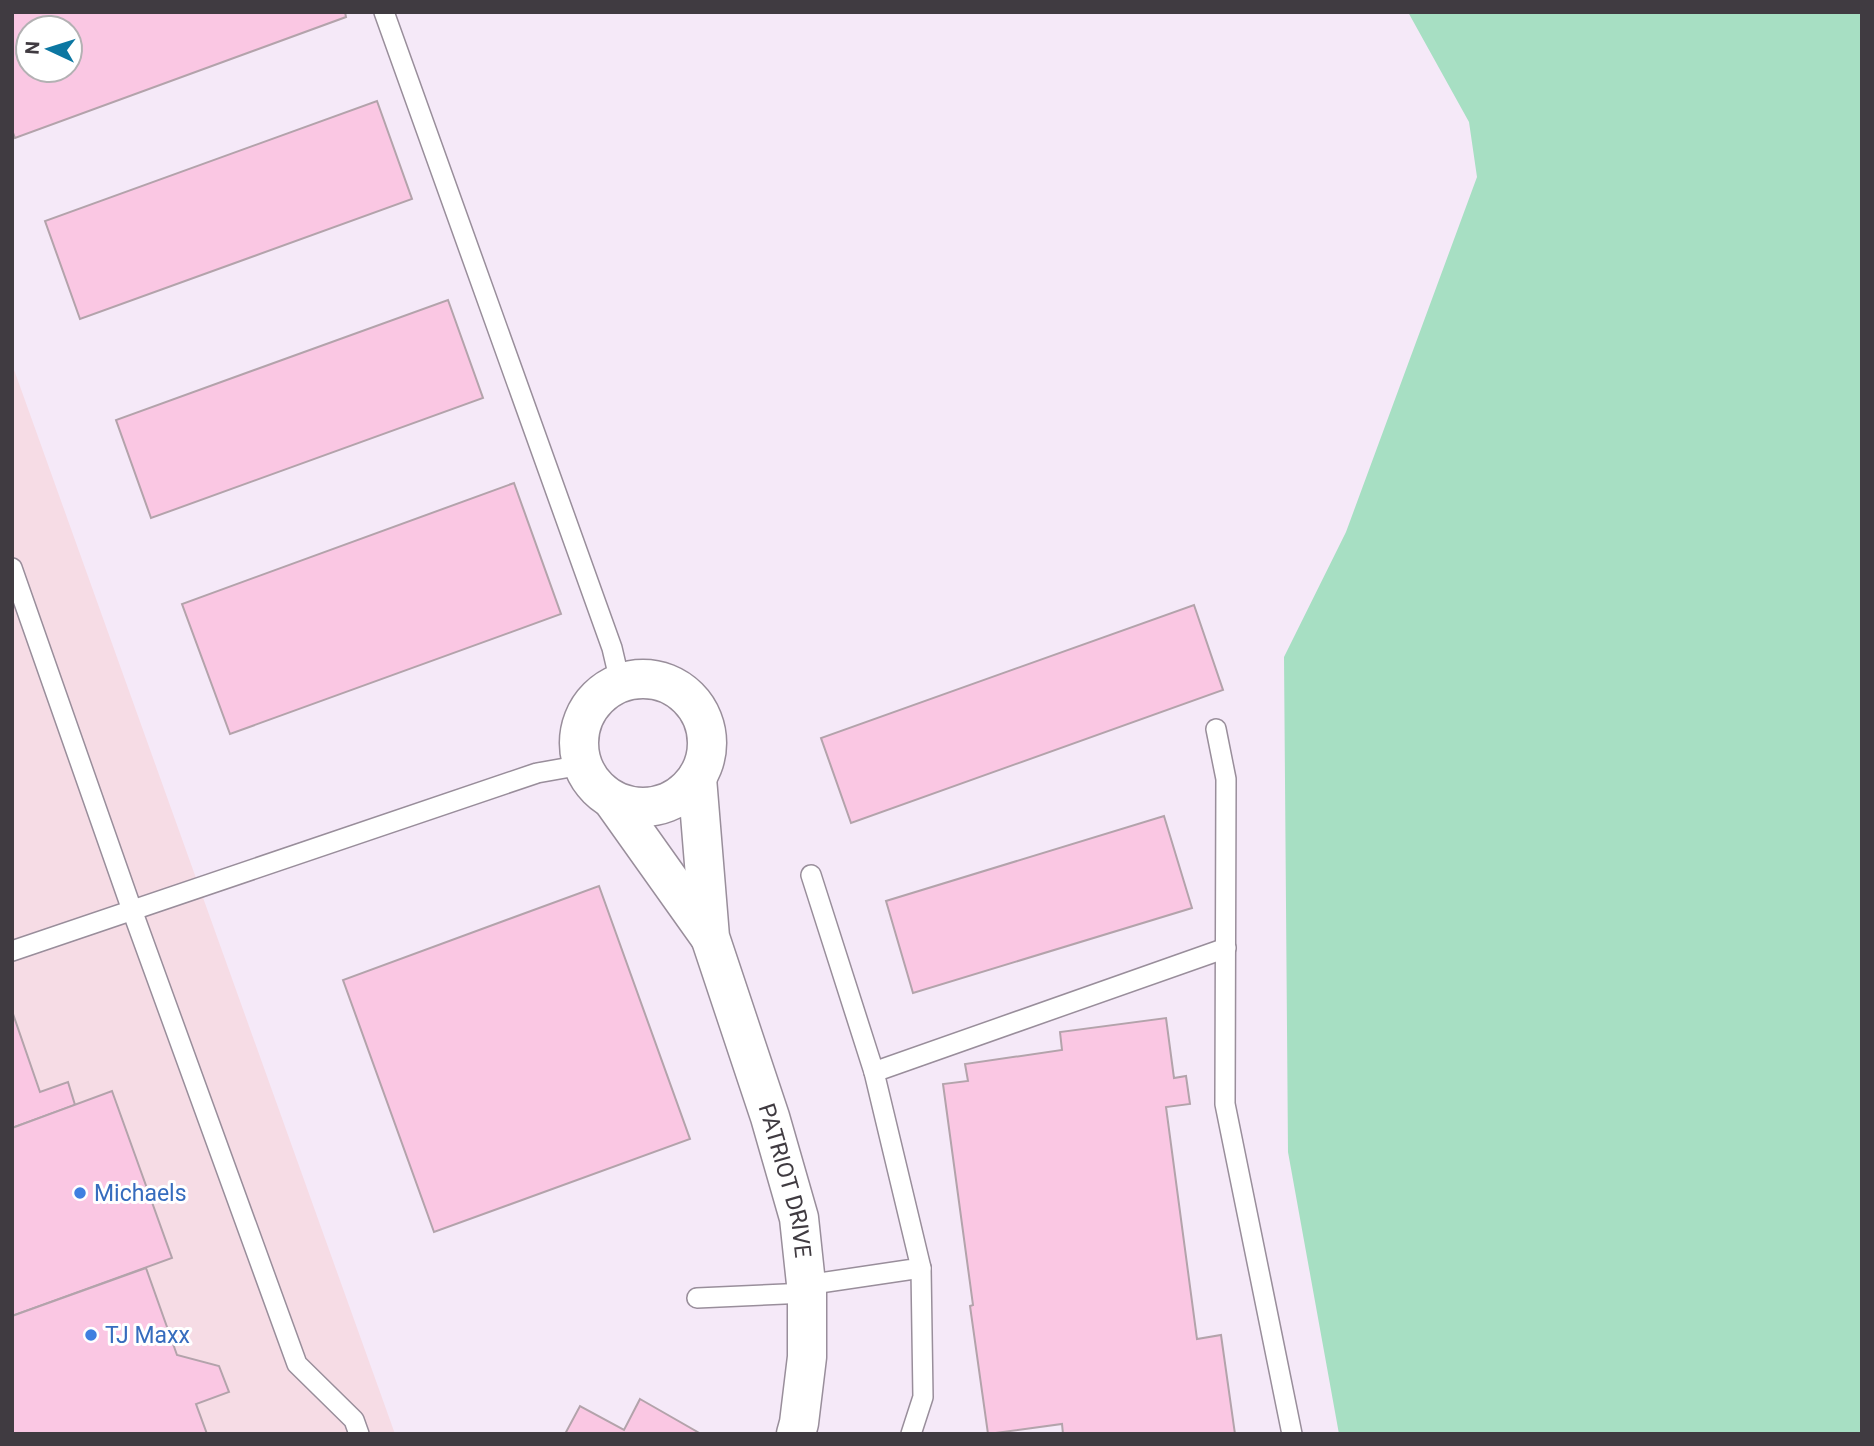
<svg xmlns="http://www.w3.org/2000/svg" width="1874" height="1446" viewBox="0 0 1874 1446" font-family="Roboto,sans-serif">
  <rect width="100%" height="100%" fill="#f5e9f8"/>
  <polygon fill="#f6dce5" points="12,364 395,1434 12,1434"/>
  <polygon fill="#a7dfc3" points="1408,12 1862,12 1862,1434 1339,1434 1288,1152 1284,657 1346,532 1477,177 1469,122"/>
  <g fill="#fac7e3" stroke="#b3a3ab" stroke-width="2" fill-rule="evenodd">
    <path d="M12 12H345L346 17 15 138 12 130ZM28 28H70V70H28Z"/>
    <polygon points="377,101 412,199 80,319 45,221"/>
    <polygon points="448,300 483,398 151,518 116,420"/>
    <polygon points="514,483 561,614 230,734 182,604"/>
    <polygon points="1194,605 1223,690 851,823 821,738"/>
    <polygon points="1164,816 1192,908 913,993 886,901"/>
    <polygon points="599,886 690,1139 434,1232 343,980"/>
    <polygon points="12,1011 40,1092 68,1082 75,1105 12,1128"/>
    <polygon points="1166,1018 1174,1078 1186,1076 1190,1104 1166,1107 1197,1339 1221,1335 1235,1434 1063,1434 1062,1424 988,1434 970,1306 973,1305 943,1084 968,1081 965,1064 1062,1050 1060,1032"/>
    <polygon points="112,1091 172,1258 12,1316 12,1128"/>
    <polygon points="146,1268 177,1355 219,1366 229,1392 196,1404 207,1434 12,1434 12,1316"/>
    <polygon points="640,1399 701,1434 565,1434 580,1406 624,1430"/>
  </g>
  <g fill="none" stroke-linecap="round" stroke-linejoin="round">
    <defs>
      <g id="lane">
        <polyline points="384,12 612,648 620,682"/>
        <polyline points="12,568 132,910 297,1364 354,1420 359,1434"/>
        <polyline points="1216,729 1226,779 1225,1104 1292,1434"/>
        <polyline points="811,875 874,1072"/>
        <polyline points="12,951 537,773 582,765"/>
        <polyline points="806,1285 921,1268 874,1072 1226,948"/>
        <polyline points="697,1298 807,1293"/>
        <polyline points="911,1434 923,1397 921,1268"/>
      </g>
      <g id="street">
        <circle cx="643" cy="743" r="64"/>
        <path id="s1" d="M697 778 710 937 770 1117 799 1218 807 1293V1357L799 1423 796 1434"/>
        <polyline points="613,801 709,936"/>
      </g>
    </defs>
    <use href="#lane" stroke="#998e9b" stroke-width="22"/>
    <use href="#street" stroke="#998e9b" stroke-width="41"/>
    <use href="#lane" stroke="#fff" stroke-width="19"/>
    <use href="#street" stroke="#fff" stroke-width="38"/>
  </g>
  <g fill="#3f7fe0" stroke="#fff" stroke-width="2.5">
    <circle cx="80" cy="1193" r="7"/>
    <circle cx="91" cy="1335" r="7"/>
  </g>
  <g text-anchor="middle" stroke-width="6" stroke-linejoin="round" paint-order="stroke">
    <g font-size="23" fill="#403b41" stroke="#fff">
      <text dy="8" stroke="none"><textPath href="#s1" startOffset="415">PATRIOT DRIVE</textPath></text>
    </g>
    <g font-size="23" fill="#366cbe" stroke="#fff" text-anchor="start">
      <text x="94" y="1201">Michaels</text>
      <text x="105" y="1343">TJ Maxx</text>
    </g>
  </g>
  <rect width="1874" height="1446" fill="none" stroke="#403b41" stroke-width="28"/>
  <g transform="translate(49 49) rotate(274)"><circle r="33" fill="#ffffff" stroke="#b3b1b3" stroke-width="2"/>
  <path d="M0-5L12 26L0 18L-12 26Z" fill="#0c77a2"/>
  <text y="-10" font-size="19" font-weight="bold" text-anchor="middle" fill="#403b41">N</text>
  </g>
</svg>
